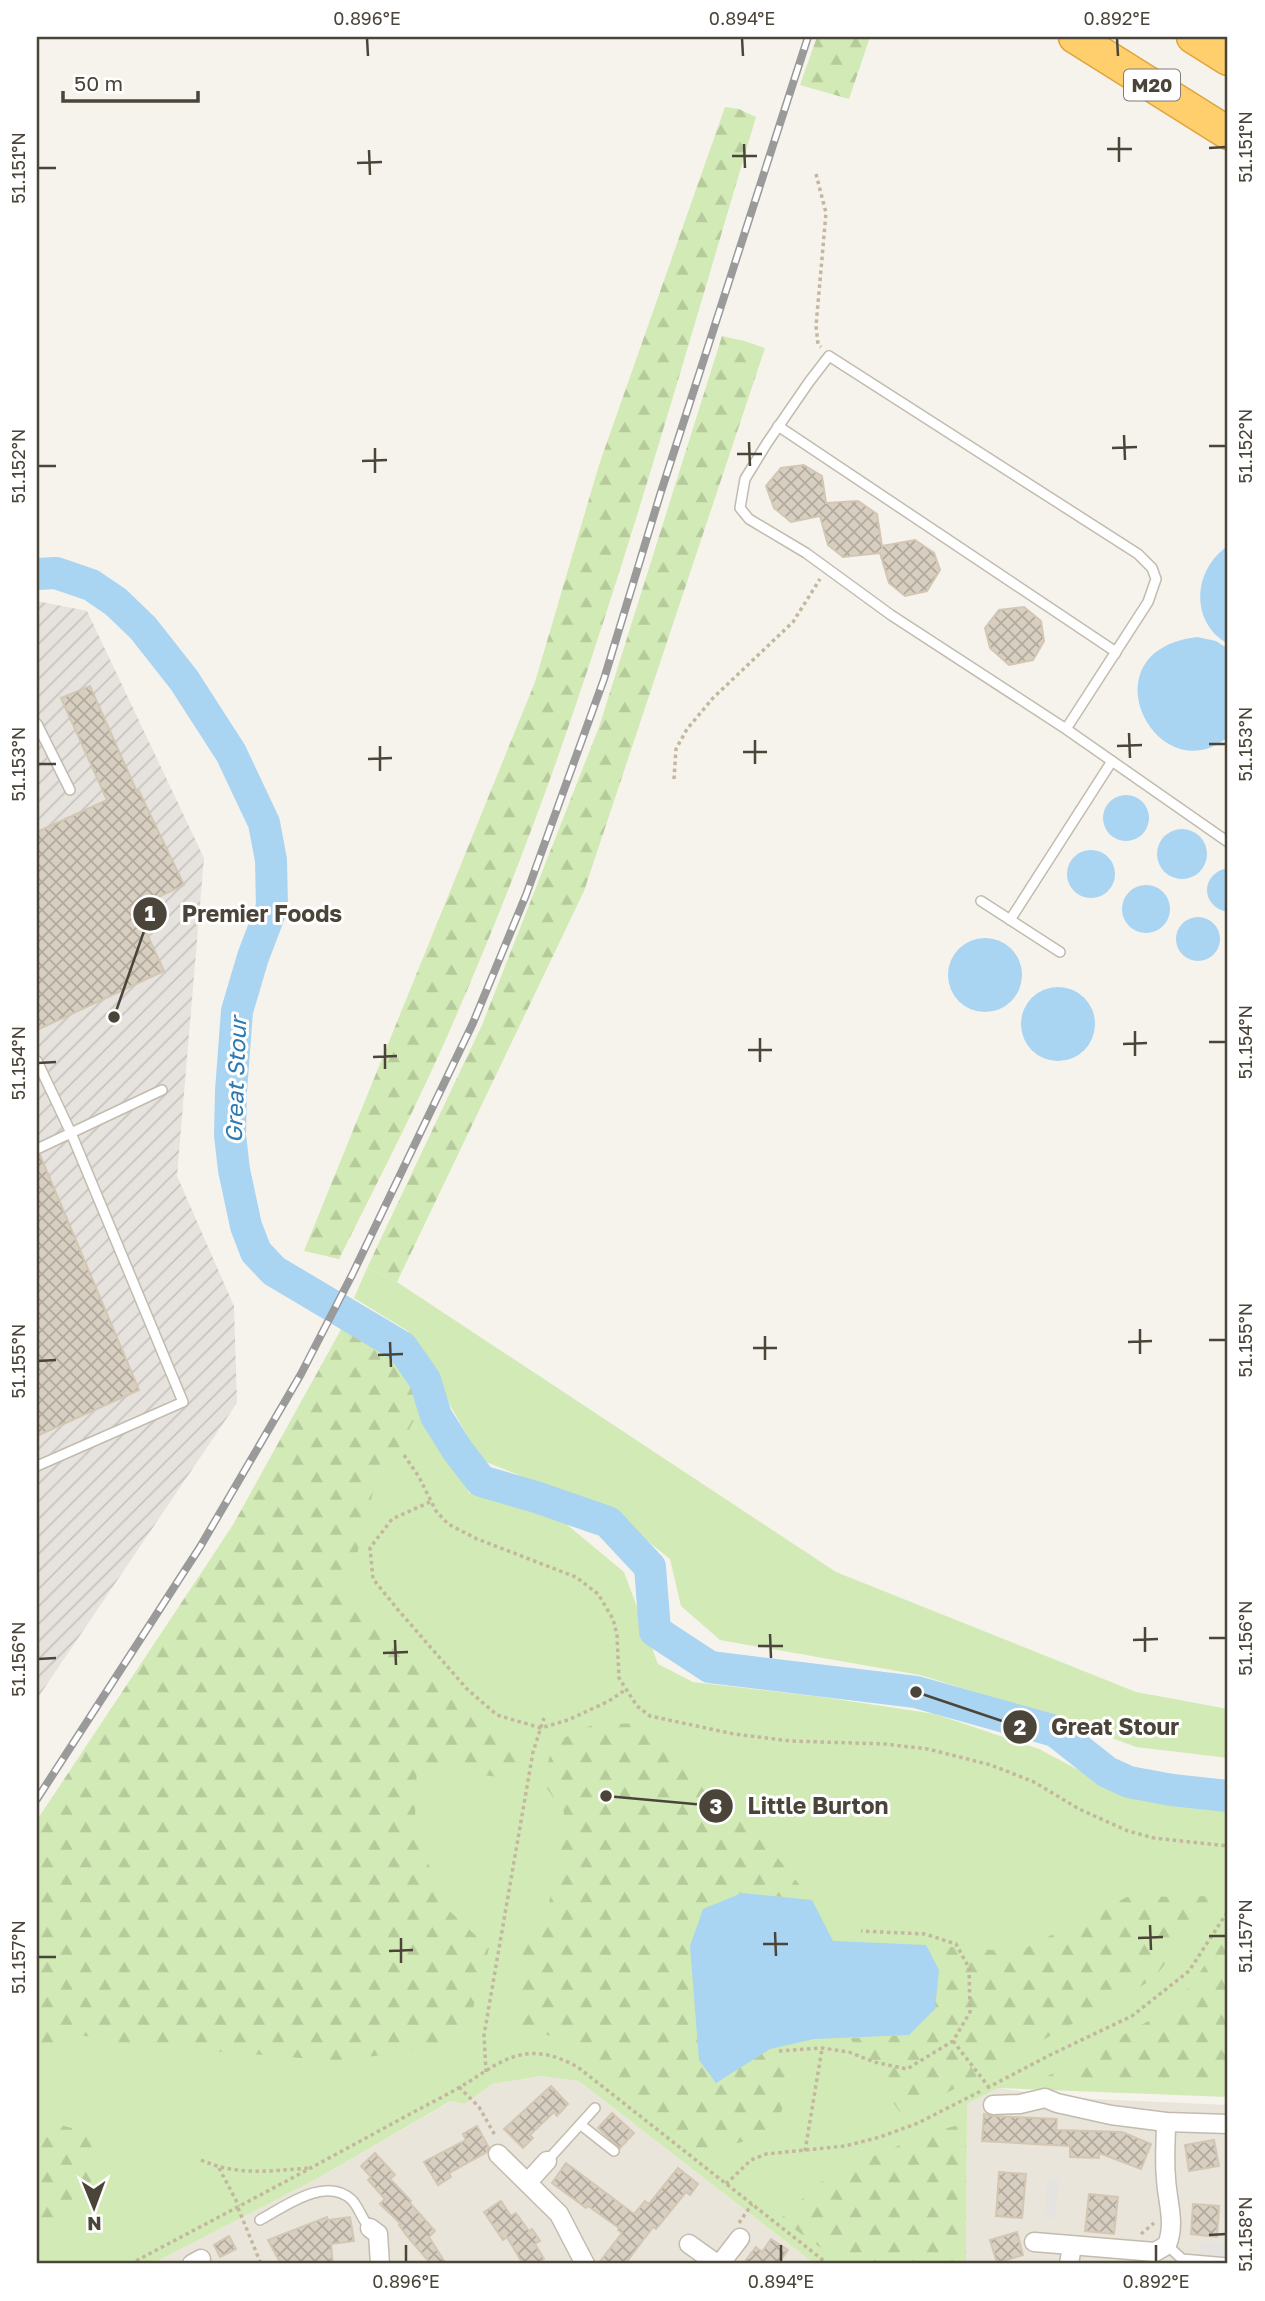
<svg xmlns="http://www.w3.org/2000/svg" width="1265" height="2301" viewBox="0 0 1265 2301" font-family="'Golos Text',sans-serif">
  <defs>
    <pattern id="industrial-furrows" width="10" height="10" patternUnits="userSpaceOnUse" patternTransform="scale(1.75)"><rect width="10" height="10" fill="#e6e2dd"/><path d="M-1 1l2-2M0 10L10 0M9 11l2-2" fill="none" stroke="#c7c3be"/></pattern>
    <pattern id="forest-firs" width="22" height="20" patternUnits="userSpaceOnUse" patternTransform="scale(1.75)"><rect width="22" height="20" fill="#d2eab5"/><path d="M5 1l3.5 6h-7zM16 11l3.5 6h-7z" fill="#b6ca9c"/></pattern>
    <pattern id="building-cross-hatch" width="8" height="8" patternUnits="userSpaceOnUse" patternTransform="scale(1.75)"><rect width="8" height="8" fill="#d8cfc1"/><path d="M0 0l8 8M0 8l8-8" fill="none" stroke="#b1aa9e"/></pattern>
  </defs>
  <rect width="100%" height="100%" fill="#f6f3ec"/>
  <g fill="#eae5da">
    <polygon points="541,2076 579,2081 815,2264 152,2264 318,2178 452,2101 465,2104 492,2084"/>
    <polygon points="998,2088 1072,2098 1228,2105 1228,2264 966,2264 967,2104"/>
  </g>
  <polygon fill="url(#industrial-furrows)" points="37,601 87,611 204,858 177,1176 234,1306 237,1403 37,1699"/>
  <g fill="#d2eab5">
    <polygon points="367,1268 397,1282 836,1572 1136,1692 1228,1709 1228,1758 1136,1747 1059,1718 920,1675 720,1640 681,1606 670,1559 610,1511 481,1460 408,1331 354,1298"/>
    <polygon points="342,1328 391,1354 422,1405 469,1493 559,1518 624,1572 658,1664 693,1682 822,1697 935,1714 1039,1749 1114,1789 1228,1805 1228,2097 998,2088 967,2104 966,2264 815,2264 579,2081 541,2076 492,2084 465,2104 451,2101 318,2178 152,2264 37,2264 37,1825 233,1525"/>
  </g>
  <g fill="url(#forest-firs)">
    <polygon points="817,37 870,37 849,99 800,85"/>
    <path d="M725 107 739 109 756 117C696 318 639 520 571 719 537 819 498 919 456 1016 421 1098 379 1179 339 1259L304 1251 535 682 599 465Z"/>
    <polygon points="722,336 744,341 765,348 584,891 397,1282 367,1268 482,1025 599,727"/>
    <polygon points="342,1328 391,1354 422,1405 396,1454 381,1461 348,1589 523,1750 509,1779 417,1764 415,1817 439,1901 489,1948 464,2043 339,2061 124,2044 81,2035 37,2060 37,1820 233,1525"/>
    <polygon points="642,1723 702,1766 812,1900 742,1893 703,1909 716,2083 770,2049 789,2080 776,2134 694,2153 571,2041 515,2027 518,1954 545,1928 564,1812 543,1783 553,1743 592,1725"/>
    <polygon points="1220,1896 1152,1980 903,2117 850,2038 909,2035 939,1970 926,1945 1018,1952 1127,1897"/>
    <polygon points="1228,1927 1228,2085 1048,2076 1176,2006 1205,1965"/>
    <polygon points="49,2122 98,2135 95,2176 68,2213 37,2223 37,2127"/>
    <polygon points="966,2123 966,2264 844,2264 780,2219 830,2174 929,2133"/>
  </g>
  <g fill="#e5e3e0">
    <polygon points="1047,2179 1059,2180 1055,2218 1044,2217"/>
    <polygon points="1200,2241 1228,2243 1228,2256 1199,2253"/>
  </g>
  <g fill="#a9d4f2">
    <path d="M1228 546V644C1189 622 1193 569 1228 546Z"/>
    <path d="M1197 637 1216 641 1228 649V737C1157 795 1082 651 1197 637Z"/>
    <circle cx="1126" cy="818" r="23"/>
    <circle cx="1182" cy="854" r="25"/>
    <circle cx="1091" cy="874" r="24"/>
    <path d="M1228 868V912C1200 907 1200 873 1228 868Z"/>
    <circle cx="1146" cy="909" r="24"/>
    <circle cx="1198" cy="939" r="22"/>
    <circle cx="985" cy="975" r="37"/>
    <circle cx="1058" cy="1024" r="37"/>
    <polygon points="742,1893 812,1900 833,1941 926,1945 939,1970 935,2009 909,2035 814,2039 770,2049 716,2083 699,2060 690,1946 703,1909"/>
  </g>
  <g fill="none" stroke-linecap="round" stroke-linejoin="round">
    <polyline stroke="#a9d4f2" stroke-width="32" points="37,574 56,573 91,585 116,602 143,628 184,680 231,753 264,823 271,860 272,907 253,957 237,1011 231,1091 230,1135 234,1170 246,1226 256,1252 274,1271 402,1347 425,1380 436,1416 458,1451 481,1481 536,1497 608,1522 650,1567 655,1631 710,1667 916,1692 1055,1731 1107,1772 1129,1782 1172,1790 1228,1796"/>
  </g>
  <g fill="url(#building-cross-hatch)" stroke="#d3c7b4" stroke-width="2">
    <polygon points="804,465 822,476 826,503 858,501 877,514 882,546 915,540 934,553 940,570 927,591 905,596 889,583 880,553 843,557 828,545 820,516 791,522 774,508 766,486 781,468"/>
    <polygon points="1024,607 1041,621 1044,641 1033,660 1009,665 990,648 985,628 999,610"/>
    <polygon points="90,686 137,792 139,791 184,885 135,908 164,971 37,1030 37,832 107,800 61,698"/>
    <polygon points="40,1155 139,1390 37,1436 37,1156"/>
    <polygon points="551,2086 568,2104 557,2116 554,2112 530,2135 533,2138 523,2148 504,2129"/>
    <polygon points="612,2113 634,2133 620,2148 598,2128"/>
    <polygon points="984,2114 993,2116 1057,2119 1056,2130 1122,2132 1151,2144 1141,2169 1099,2153 1099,2158 1070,2157 1070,2146 982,2141"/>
    <polygon points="477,2126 489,2148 487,2152 449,2173 451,2177 438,2185 424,2162 466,2140 463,2134"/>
    <polygon points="1214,2140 1219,2166 1189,2171 1185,2145"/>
    <polygon points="375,2153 395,2175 390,2179 411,2201 410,2203 435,2231 429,2237 446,2264 431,2264 406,2235 399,2225 401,2224 380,2204 385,2199 368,2180 371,2177 361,2166"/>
    <polygon points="566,2163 634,2214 645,2201 649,2204 678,2168 698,2184 690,2195 686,2192 656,2229 653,2227 625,2264 598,2264 622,2233 618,2230 619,2228 588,2206 586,2208 552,2183"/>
    <polygon points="999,2172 1026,2174 1022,2218 996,2216"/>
    <polygon points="1089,2194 1118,2197 1114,2234 1085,2231"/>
    <polygon points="501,2201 511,2216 516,2213 529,2231 532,2229 540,2241 535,2244 544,2259 536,2264 523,2264 507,2237 503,2240 484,2212"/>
    <polygon points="1193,2204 1219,2206 1217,2237 1191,2234"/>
    <polygon points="327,2217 328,2220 350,2217 354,2241 331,2244 333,2264 281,2264 268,2240"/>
    <polygon points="1017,2232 1023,2255 997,2263 990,2240"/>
    <polygon points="229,2236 236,2249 220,2257 214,2245"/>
    <polygon points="771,2239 788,2250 778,2264 743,2264 756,2247 762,2252"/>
  </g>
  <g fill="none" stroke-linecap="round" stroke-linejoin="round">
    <defs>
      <g id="lane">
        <polyline points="778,426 1116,652 1115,654"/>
        <polyline points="37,724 70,790"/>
        <polyline points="1066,729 1148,602 1156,579 1152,568 1138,554 829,356 809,382 767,443 745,479 740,508 749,519 806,553 891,615 1066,729 1228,842"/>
        <polyline points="981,901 1060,952"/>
        <polyline points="1010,920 1112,761"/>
        <polyline points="37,1061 71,1133 183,1402 37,1466"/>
        <polyline points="37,1149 162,1090"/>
        <polyline points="581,2125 614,2151"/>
        <polyline points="547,2161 595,2108"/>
        <path d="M260 2220C284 2207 326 2175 352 2200 360 2209 362 2220 370 2228"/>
        <polyline points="1167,2245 1182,2259 1228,2263"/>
      </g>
      <g id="street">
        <polyline points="993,2105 1020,2104 1045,2098 1057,2103 1111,2115 1166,2122 1228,2124"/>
        <polyline points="498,2154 559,2214 585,2264"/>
        <polyline points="528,2182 547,2161"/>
        <polyline points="370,2228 378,2234 380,2264"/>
        <path d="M1034 2242 1155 2252 1167 2245C1176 2223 1167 2201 1166 2178 1164 2160 1166 2140 1166 2122"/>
        <polyline points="689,2244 717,2264"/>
        <polyline points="192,2264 201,2259"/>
        <polyline points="720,2264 740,2238"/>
        <polyline points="1069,2264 1072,2246"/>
      </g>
      <g id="highway">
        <polyline points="1075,37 1228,133"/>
        <polyline points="1193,37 1228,59"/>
      </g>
    </defs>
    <use href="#lane" stroke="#c2bbae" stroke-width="12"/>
    <use href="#street" stroke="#c2bbae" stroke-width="21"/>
    <use href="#highway" stroke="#e0a43c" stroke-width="35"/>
    <g stroke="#c4b79f" stroke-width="3.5" stroke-dasharray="3.5 3.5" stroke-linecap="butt">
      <polyline points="816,174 826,213 816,326 818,344 821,347"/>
      <polyline points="674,779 676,749 687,729 713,698 793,622 820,579"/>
      <polyline points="404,1455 419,1477 436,1511 448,1524 477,1539 576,1577 598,1594 613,1619 617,1635 619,1678 637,1706 650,1716 734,1734 791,1741 885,1744 928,1749 991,1765 1034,1782 1079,1809 1128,1831 1154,1838 1228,1846"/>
      <polyline points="430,1502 392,1519 370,1548 373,1579 399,1611 467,1689 497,1715 541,1728 568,1720 609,1701 625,1690"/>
      <polyline points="953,2041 988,2086"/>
      <polyline points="779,2051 822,2048 849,2052 874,2062 907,2069 953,2041 970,2012 969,1968 956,1944 925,1934 861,1931"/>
      <polyline points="486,2072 484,2035 533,1752 544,1718"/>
      <polyline points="459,2087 479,2107 496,2137"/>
      <polyline points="987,2088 1050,2055 1132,2016 1189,1971 1228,1911"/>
      <polyline points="805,2151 822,2049"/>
      <path d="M201 2160C236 2176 271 2171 309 2168"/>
      <polyline points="219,2168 239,2206"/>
      <polyline points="726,2184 751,2160 766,2154 845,2146 880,2137 918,2123 981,2091"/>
      <polyline points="238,2208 261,2264"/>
      <polyline points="739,2223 752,2204"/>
      <polyline points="1141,2234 1154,2223"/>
      <path d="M130 2264C219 2217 308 2170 397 2121 419 2109 441 2098 462 2086 479 2076 495 2063 513 2057 536 2049 559 2056 579 2068L828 2264"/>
    </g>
    <use href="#lane" stroke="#fff" stroke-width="9"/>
    <use href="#street" stroke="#fff" stroke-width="18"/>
    <use href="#highway" stroke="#ffcf6e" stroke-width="32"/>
    <defs>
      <polyline id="rail" points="37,1799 200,1547 301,1374 353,1273 473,1023 526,895 604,679 660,495 808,37"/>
    </defs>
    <use href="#rail" stroke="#9a9a9a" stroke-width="8"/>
    <use href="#rail" stroke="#fff" stroke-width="5" stroke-dasharray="16" stroke-linecap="butt"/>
  </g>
  <path fill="none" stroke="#4b4439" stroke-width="2.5" d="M367 38 368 56M742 38 743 56M1117 38 1118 56M1119 137V162M744 144 745 168M1209 148 1226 147M1107 149H1132M369 150 370 175M732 156H757M357 163 382 162M38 168H56M1124 435 1125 460M749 442 750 466M1209 446H1226M375 448V473M1112 448 1137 447M737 454H762M362 461 387 460M38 466H56M1129 733 1130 758M755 740V764M1209 744H1226M380 746V771M1117 746 1142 745M743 752H767M368 759 392 758M38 764H56M1135 1031V1056M760 1038V1062M1209 1042H1226M385 1044V1069M1123 1044 1147 1043M748 1050H772M373 1057 397 1056M38 1063 56 1062M1140 1329V1354M765 1336V1360M1209 1340H1226M390 1342 391 1367M1128 1342 1152 1341M753 1348H777M378 1355 403 1354M38 1361 56 1360M1145 1627V1652M770 1634 771 1658M1209 1638H1226M395 1640 396 1665M1133 1640 1158 1639M758 1646H783M383 1653 408 1652M38 1659 56 1658M1150 1925 1151 1950M775 1932 776 1956M1209 1936H1226M401 1938V1963M1138 1938 1163 1937M763 1944H788M389 1951 413 1950M38 1957H56M1209 2235 1226 2234M406 2245V2262M781 2245V2262M1156 2245V2262"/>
  <g text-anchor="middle" stroke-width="6" stroke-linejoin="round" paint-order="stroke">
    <rect fill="#fff" stroke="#817c74" stroke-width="2" x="1124" y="69.5" width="56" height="31" rx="5"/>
    <g font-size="19" font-weight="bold" fill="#4b4439">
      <text x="1152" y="92">M20</text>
    </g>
    <g font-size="23" font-style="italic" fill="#2e7ab2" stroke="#fff">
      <text transform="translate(236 1080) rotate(-88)" y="8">Great Stour</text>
    </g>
  </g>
  <path fill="none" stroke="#4b4439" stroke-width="2.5" d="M114 1017L150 914M916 1692L1020 1727M606 1796L716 1806"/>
  <g fill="#4b4439" stroke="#fff" stroke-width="2.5">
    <circle cx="114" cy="1017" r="7"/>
    <circle cx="916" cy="1692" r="7"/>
    <circle cx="606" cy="1796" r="7"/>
    <circle cx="150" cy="914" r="18"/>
    <circle cx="1020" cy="1727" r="18"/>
    <circle cx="716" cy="1806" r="18"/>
  </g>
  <g font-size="21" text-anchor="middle" font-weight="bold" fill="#fff">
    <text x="150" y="921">1</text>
    <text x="1020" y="1735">2</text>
    <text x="716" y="1814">3</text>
  </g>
  <g font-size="23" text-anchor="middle" font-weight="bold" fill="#4b4439" stroke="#fff" stroke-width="6" stroke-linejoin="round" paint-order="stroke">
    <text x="262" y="922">Premier Foods</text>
    <text x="1115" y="1735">Great Stour</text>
    <text x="818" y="1814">Little Burton</text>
  </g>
  <rect width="1265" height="2301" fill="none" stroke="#ffffff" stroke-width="77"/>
  <g transform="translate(94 2207) rotate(179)" stroke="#ffffff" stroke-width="5" paint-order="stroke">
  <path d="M0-5L12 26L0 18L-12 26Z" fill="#4b4439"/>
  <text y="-10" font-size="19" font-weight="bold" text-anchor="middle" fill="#4b4439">N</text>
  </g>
  <path d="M63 91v10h135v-10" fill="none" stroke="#4b4439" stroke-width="3.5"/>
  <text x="74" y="91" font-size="21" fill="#4b4439" stroke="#ffffff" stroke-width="5" paint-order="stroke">50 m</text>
  <rect x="38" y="38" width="1188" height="2224" fill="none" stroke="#4b4439" stroke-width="2.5"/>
  <g font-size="18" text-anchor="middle" fill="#4b4439">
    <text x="367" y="25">0.896°E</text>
    <text x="742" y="25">0.894°E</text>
    <text x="1117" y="25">0.892°E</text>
    <text transform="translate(1246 147) rotate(-90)" y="6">51.151°N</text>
    <text transform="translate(19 168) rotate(-90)" y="6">51.151°N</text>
    <text transform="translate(1246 446) rotate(-90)" y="6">51.152°N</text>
    <text transform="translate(19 466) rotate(-90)" y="6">51.152°N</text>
    <text transform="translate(1246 744) rotate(-90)" y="6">51.153°N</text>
    <text transform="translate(19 764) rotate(-90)" y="6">51.153°N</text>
    <text transform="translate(1246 1042) rotate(-90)" y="6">51.154°N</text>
    <text transform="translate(19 1063) rotate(-90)" y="6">51.154°N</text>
    <text transform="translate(1246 1340) rotate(-90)" y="6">51.155°N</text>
    <text transform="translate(19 1361) rotate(-90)" y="6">51.155°N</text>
    <text transform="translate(1246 1638) rotate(-90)" y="6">51.156°N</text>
    <text transform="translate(19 1659) rotate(-90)" y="6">51.156°N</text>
    <text transform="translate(1246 1936) rotate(-90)" y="6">51.157°N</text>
    <text transform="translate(19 1957) rotate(-90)" y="6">51.157°N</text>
    <text transform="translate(1246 2234) rotate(-90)" y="6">51.158°N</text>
    <text x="406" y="2288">0.896°E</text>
    <text x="781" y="2288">0.894°E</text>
    <text x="1156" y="2288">0.892°E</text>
  </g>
</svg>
